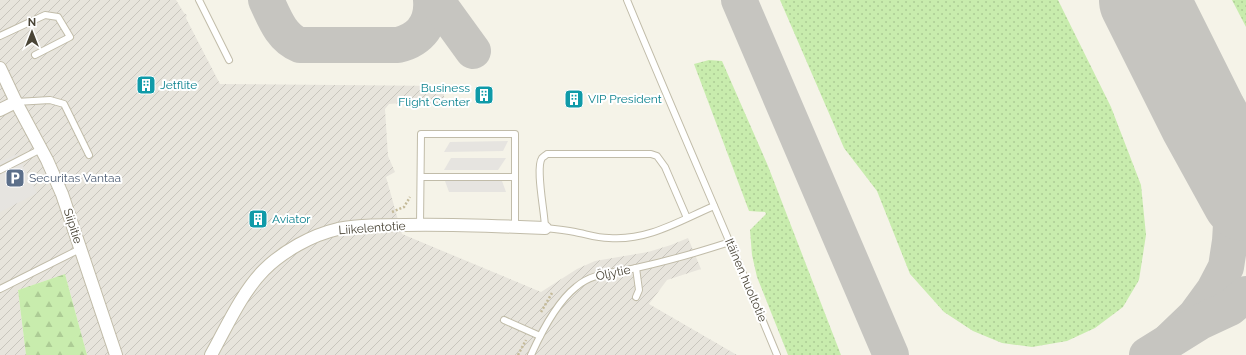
<svg xmlns="http://www.w3.org/2000/svg" width="1246" height="355" viewBox="0 0 1246 355" font-family="Raleway,sans-serif">
  <defs>
    <pattern id="industrial-furrows" width="10" height="10" patternUnits="userSpaceOnUse"><rect width="10" height="10" fill="#e7e4dc"/><path d="M-1 1l2-2M0 10L10 0M9 11l2-2" fill="none" stroke="#c8c5bd"/></pattern>
    <pattern id="grass-dots" width="8" height="8" patternUnits="userSpaceOnUse"><rect width="8" height="8" fill="#c8ecad"/><path d="M2 2h.1M6 6h.1" fill="none" stroke="#adcc95" stroke-width="1.8" stroke-linecap="round"/></pattern>
    <pattern id="forest-firs" width="22" height="20" patternUnits="userSpaceOnUse"><rect width="22" height="20" fill="#c8ecad"/><path d="M5 1l3.5 6h-7zM16 11l3.5 6h-7z" fill="#adcc95"/></pattern>
  </defs>
  <rect width="100%" height="100%" fill="#f5f3e8"/>
  <polygon fill="url(#industrial-furrows)" points="0,0 176,0 184,13 187,15 186,18 190,26 220,84 444,86 444,105 426,105 426,102 413,102 389,104 385,109 388,156 395,172 386,177 402,234 541,292 577,269 595,261 648,252 671,245 688,238 701,269 667,280 649,304 737,355 87,355 65,274 18,290 26,355 0,355"/>
  <g fill="url(#grass-dots)">
    <polygon points="780,0 1058,0 1111,107 1141,185 1146,235 1139,280 1123,307 1095,328 1067,341 1032,347 1002,343 973,331 944,312 910,274 877,191 844,148"/>
    <polygon points="1232,0 1246,0 1246,27"/>
    <polygon points="709,60 722,61 768,166 841,355 788,355 757,277 752,255 750,230 766,214 765,212 749,211 694,64"/>
  </g>
  <polygon fill="url(#forest-firs)" points="65,274 87,355 26,355 18,290"/>
  <g fill="#e6e4e0">
    <polygon points="508,141 503,151 444,152 450,142"/>
    <polygon points="17,154 37,193 0,212 0,162"/>
    <polygon points="451,158 506,158 498,170 444,170"/>
    <polygon points="445,181 502,181 506,192 449,192"/>
  </g>
  <g fill="none" stroke-linecap="round" stroke-linejoin="round">
    <g stroke="#c6c5c0" stroke-width="36">
      <path d="M266 0C274 17 281 38 300 45H398C420 40 433 23 431 0"/>
      <polyline points="436,0 473,51"/>
      <polyline points="739,0 891,355"/>
      <polyline points="1170,340 1195,316 1214,290 1226,267 1230,241 1232,208 1226,169 1203,118"/>
      <polyline points="1147,355 1200,322 1230,308 1246,294"/>
    </g>
    <polyline stroke="#c6c5c0" stroke-width="90" points="1144,0 1203,118 1246,196"/>
    <defs>
      <g id="service">
        <polyline points="199,0 229,60"/>
        <path d="M627 0C676 119 728 236 777 355"/>
        <polyline points="0,36 45,15 58,17 70,37 35,55"/>
        <polyline points="16,102 50,100 64,104 89,155"/>
        <polyline points="0,170 41,149"/>
        <polyline points="421,177 515,177"/>
        <path d="M687 218 665 167 657 156 651 154H547C546 155 543 157 542 158 535 168 545 213 545 228 555 229 565 230 575 232 586 234 597 238 609 238 648 241 679 221 714 206"/>
        <polyline points="420,225 421,134 515,134 515,227"/>
        <polyline points="636,268 639,290 636,297"/>
        <polyline points="0,289 80,249"/>
        <polyline points="504,320 540,336"/>
        <path d="M531 355C541 333 557 302 576 287 593 272 616 273 636 268 668 261 699 252 730 242"/>
      </g>
      <g id="minor">
        <polyline points="0,68 16,102 47,160 62,194 116,355"/>
        <polyline points="0,110 16,102"/>
        <path d="M211 355C226 328 242 292 264 270 283 251 312 235 338 229 360 225 382 225 405 225 451 224 498 226 545 228"/>
      </g>
    </defs>
    <use href="#service" stroke="#c1bca9" stroke-width="8"/>
    <use href="#minor" stroke="#c1bca9" stroke-width="14"/>
    <g stroke="#c4ba99" stroke-width="2.5" stroke-dasharray="2 2" stroke-linecap="butt">
      <polyline points="392,212 404,207 410,197"/>
      <polyline points="541,312 552,293"/>
      <polyline points="518,355 526,340"/>
    </g>
    <use href="#service" stroke="#fff" stroke-width="6"/>
    <use href="#minor" stroke="#fff" stroke-width="12"/>
  </g>
  <defs>
    <symbol id="building-square" viewBox="-11 -11 22 22"><rect x="-9" y="-9" width="18" height="18" rx="4" fill="#0f9aa8" stroke="#fff"/><path d="M-4-6H4V6H1V3H-1V6H-4ZM-2.5-4.3h1.7v1.8h-1.7ZM.8-4.3h1.7v1.8H.8ZM-2.5-1h1.7V.8h-1.7ZM.8-1h1.7V.8H.8Z" fill="#fff"/></symbol>
    <symbol id="parking-square" viewBox="-11 -11 22 22"><rect x="-9" y="-9" width="18" height="18" rx="4" fill="#5c6f8a" stroke="#fff"/><path d="M-3.5-5.5H1a3.5 3.5 0 0 1 0 7H-1V5.5H-3.5ZM-1-3.4V-.6H.8a1.4 1.4 0 0 0 0-2.8Z" fill="#fff"/></symbol>
  </defs>
  <g fill-rule="evenodd">
    <use href="#building-square" x="135" y="74" width="22" height="22"/>
    <use href="#building-square" x="473" y="84" width="22" height="22"/>
    <use href="#building-square" x="563" y="88" width="22" height="22"/>
    <use href="#parking-square" x="4" y="167" width="22" height="22"/>
    <use href="#building-square" x="247" y="208" width="22" height="22"/>
  </g>
  <g text-anchor="middle" stroke-width="4" stroke-linejoin="round" paint-order="stroke">
    <g font-size="12" fill="#0d838f" stroke="#fff" text-anchor="start">
      <text x="160" y="89">Jetflite</text>
      <text x="470" y="92" text-anchor="end">Business<tspan x="470" dy="14">Flight Center</tspan></text>
      <text x="588" y="103">VIP President</text>
      <text x="272" y="223">Aviator</text>
    </g>
    <g font-size="12" fill="#4e5e75" stroke="#fff" text-anchor="start">
      <text x="29" y="182">Securitas Vantaa</text>
    </g>
    <g font-size="12" fill="#494436" stroke="#fff">
      <text transform="translate(73 226) rotate(72)" y="4">Siipitie</text>
      <text transform="translate(372 228) rotate(-4)" y="4">Liikelentotie</text>
      <text transform="translate(613 273) rotate(-12)" y="4">Öljytie</text>
      <text transform="translate(746 280) rotate(67)" y="4">Itäinen huoltotie</text>
    </g>
  </g>
  <g transform="translate(32 32)" stroke="#ffffff" stroke-width="3" paint-order="stroke">
  <path d="M0-3L7 15L0 10L-7 15Z" fill="#494436"/>
  <text y="-6" font-size="11" font-weight="bold" text-anchor="middle" fill="#494436">N</text>
  </g>
</svg>
